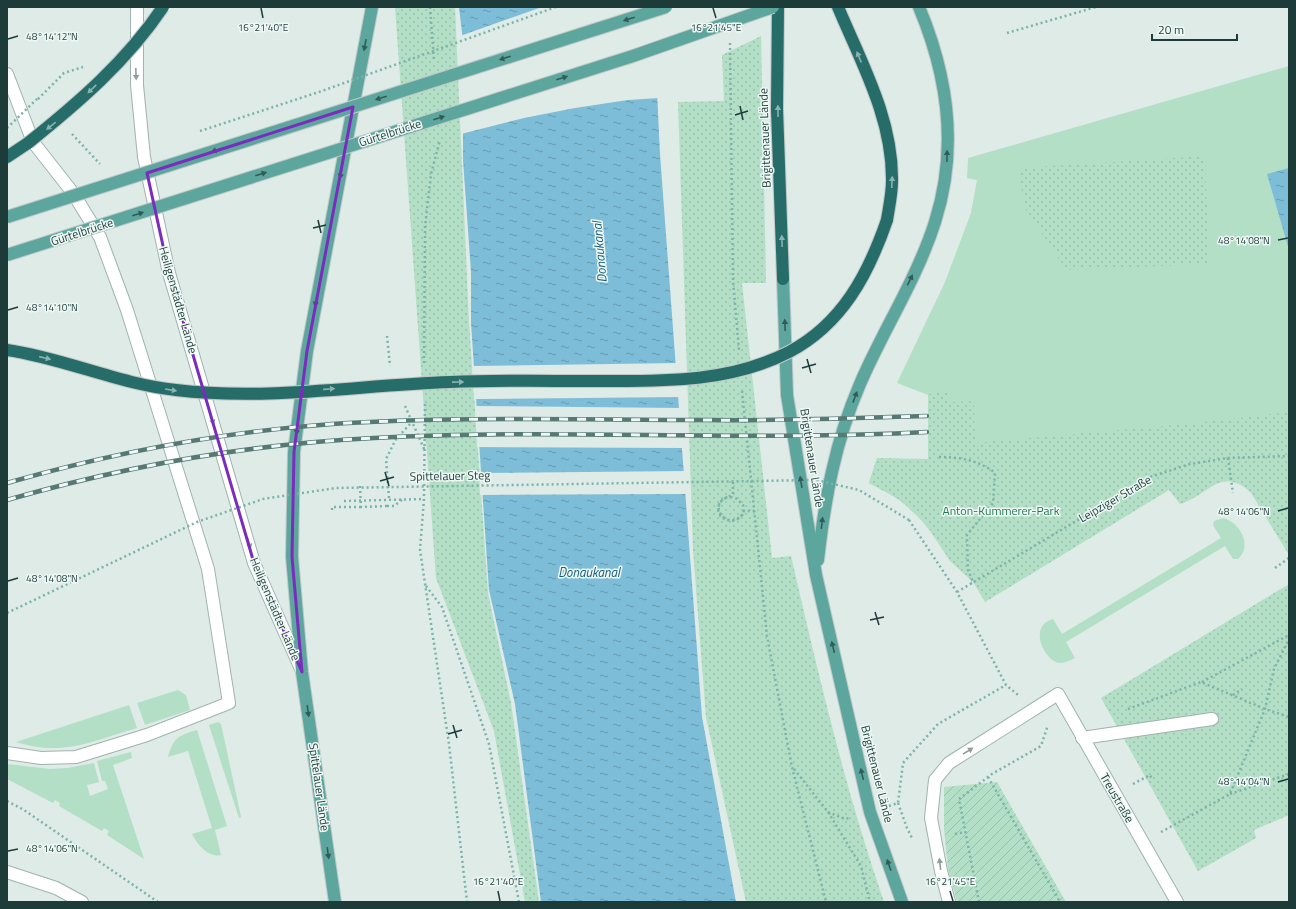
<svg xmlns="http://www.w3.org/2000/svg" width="1296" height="909" viewBox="0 0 1296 909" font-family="'Titillium Web',sans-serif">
  <defs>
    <pattern id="park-dots" width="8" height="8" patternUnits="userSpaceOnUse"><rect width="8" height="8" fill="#b3dfc6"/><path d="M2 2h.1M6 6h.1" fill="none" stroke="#9ac0ab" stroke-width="1.8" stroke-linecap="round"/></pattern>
    <pattern id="garden-furrows" width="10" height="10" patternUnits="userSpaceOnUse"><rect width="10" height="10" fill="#b3dfc6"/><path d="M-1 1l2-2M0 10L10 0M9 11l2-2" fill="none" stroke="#9ac0ab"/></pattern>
    <pattern id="water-ripples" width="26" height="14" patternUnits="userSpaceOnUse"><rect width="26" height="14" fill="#7ebdd7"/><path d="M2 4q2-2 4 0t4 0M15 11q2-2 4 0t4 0" fill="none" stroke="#679baf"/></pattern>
  </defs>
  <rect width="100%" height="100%" fill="#deebe7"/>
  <g fill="#b3dfc6">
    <path d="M1289 66V445L950 561C925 522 912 503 869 483L877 458 928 459V395L897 383 945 282 971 213 977 180 967 178 968 158Z"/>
    <path d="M1223 518C1240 522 1253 546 1238 559H1233L1225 546 1066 642 1075 658C1070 660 1066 663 1060 663 1045 662 1027 626 1053 619L1062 634 1221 538 1213 525 1214 521Z"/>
    <polygon points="178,690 186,695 190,710 145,725 137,703"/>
    <path d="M129 705 137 728C92 741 63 757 16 742Z"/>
    <polygon points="218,722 221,724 241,817 239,818 209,725"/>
    <path d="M197 730 227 826 215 830 221 855C208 858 197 844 192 834L212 828 188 751 168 757C173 738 179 735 197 730Z"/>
    <polygon points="131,752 132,758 113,765 144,859 107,835 109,831 104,828 102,831 59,806 60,803 55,800 53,803 7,779 9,777 7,776 7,764 50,769 67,768 94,763 99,782 87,785 90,796 108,789 105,781 102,781 97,761"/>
  </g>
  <g fill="url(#park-dots)">
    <polygon points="395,7 455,7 469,323 488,593 511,703 539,902 525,902 494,731 436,578"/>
    <path d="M761 36 766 283H742L772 558 791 556C818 673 845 789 884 902H746L706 717 693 550 678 102 724 101 722 55Z"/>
    <polygon points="1205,156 1209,264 1066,270 1024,207 1019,168"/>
    <path d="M948 392 950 402 974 401 975 443 1196 423 1289 412V555L1251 493C1221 464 1207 497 1180 504L1169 490 985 602 973 582 950 561 927 525 900 500 869 483 877 458 928 460V394Z"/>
    <polygon points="1289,584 1289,815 1254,830 1256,838 1198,871 1101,698"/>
  </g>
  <polygon fill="url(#garden-furrows)" points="997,782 1066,902 957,902 948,869 944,829 944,787"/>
  <g fill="url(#water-ripples)">
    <polygon points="459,7 653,7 660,154 702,717 736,902 541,902 515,704 489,590 471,323 471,272 463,160 463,41"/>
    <polygon points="1289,168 1289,250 1267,174"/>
  </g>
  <g fill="#deebe7">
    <polygon points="542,7 655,7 659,98 628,100 575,108 524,118 461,134 460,36"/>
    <polygon points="678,363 680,397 474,399 472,366"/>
    <polygon points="475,406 681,408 684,448 477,447"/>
    <polygon points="686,471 687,494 480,495 479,473"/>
  </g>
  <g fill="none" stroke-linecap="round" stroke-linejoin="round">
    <defs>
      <g id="minor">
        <polyline points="137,7 137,85 144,157 169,273 254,563 301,669"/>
        <polyline points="7,74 33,142 73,193 100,237 127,310 208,569 229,703 147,735 76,757 41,758 7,753"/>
        <polyline points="1082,738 1212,719"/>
        <polyline points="7,872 56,888 82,902"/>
        <polyline points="949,902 941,871 931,818 935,780 949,763 1058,694 1177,902"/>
      </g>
      <g id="major">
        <polyline points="783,279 787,395 816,575 870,812 902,902"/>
        <path d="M818 560C825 498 835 442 860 384 883 330 917 279 935 222 958 150 948 76 919 7"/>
        <polyline points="335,902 302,672 292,557 294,452 307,351 372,7"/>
      </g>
      <g id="highway">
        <polyline points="778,7 777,109 783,279"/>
        <path d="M838 7C861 62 893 119 892 181 892 194 889 207 887 220"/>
        <polyline points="7,157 28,143"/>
      </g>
    </defs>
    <use href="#minor" stroke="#a0b3af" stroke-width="14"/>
    <use href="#major" stroke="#c0c8c8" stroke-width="14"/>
    <use href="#highway" stroke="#c0c8c8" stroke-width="14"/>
    <g stroke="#7ab3a9" stroke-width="2.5" stroke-dasharray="2 3" stroke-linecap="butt">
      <polyline points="430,7 434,60"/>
      <polyline points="1007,33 1096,7"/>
      <polyline points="730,43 733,281 739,350"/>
      <polyline points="38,99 64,73 83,67"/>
      <polyline points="72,134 100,164"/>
      <polyline points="387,336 390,366"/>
      <polyline points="424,363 425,227 431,174 440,140"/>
      <polyline points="742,391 767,636 792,767 826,902"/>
      <polyline points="425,404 424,499 420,550 449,744 467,902"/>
      <polyline points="405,406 425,451"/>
      <path d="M939 457C959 457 979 460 995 473L993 503 967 535 968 570 973 582 971 583"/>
      <polyline points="1228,458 1233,493"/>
      <polyline points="389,498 386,459 396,439 412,422"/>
      <path d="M737 499C734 497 729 496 725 498 706 508 734 535 744 511H755"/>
      <polyline points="344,501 424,499"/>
      <polyline points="387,506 394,506 403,499"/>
      <polyline points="332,510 332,507 361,507"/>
      <polyline points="909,520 957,592 1006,685 1018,695"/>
      <polyline points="1275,568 1289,558"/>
      <polyline points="426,586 442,607 489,744 519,902"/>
      <polyline points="957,592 1150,477 1190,464 1228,458 1289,456"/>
      <polyline points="1202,682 1289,635"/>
      <polyline points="1233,695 1242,689"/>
      <polyline points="1128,709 1201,682 1265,709 1289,717"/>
      <polyline points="794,769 828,812 861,866 870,902"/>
      <polyline points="988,777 1060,902"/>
      <polyline points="1133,784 1150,775 1152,779"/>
      <polyline points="1230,794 1289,774"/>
      <polyline points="7,801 24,810 158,902"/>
      <polyline points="898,803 907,828 912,838"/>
      <polyline points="889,806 898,803 903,763 938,724 1006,685"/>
      <polyline points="828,812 845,819 849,818"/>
      <polyline points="1161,832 1230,794 1265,709 1274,669 1289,639"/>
      <polyline points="955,834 965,832"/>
      <polyline points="979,902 959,799 992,774 1041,746 1048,725"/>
    </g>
    <use href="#minor" stroke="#fff" stroke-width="12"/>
    <use href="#major" stroke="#5da69e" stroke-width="12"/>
    <use href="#highway" stroke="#266c68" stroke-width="12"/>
    <defs>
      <g id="rail">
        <path d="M7 483C112 453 222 432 332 424 457 416 583 420 708 420 781 421 854 418 927 416"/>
        <path d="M7 500C126 466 250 444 374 438 558 428 743 442 927 432"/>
      </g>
    </defs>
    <use href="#rail" stroke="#577974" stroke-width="4.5"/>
    <use href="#rail" stroke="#eef8f4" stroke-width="3" stroke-dasharray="9" stroke-linecap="butt"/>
    <defs>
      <g id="major-bridge">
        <polyline points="7,217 666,7"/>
        <polyline points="7,255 633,56 773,7"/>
      </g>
      <g id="highway-bridge">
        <path d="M28 143C78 103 127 61 163 7"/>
        <path d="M7 350C64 358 118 384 176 390 267 401 359 385 450 382 497 380 544 381 590 381 658 381 727 384 789 352 842 324 868 275 887 220"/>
      </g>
    </defs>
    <use href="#major-bridge" stroke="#c0c8c8" stroke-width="14" stroke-linecap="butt"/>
    <use href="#highway-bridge" stroke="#c0c8c8" stroke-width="14" stroke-linecap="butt"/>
    <g stroke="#7ab3a9" stroke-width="2.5" stroke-dasharray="2 3" stroke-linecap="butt">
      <polyline points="7,128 38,98"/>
      <polyline points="200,131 319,92 556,7"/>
      <path d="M733 482V494C729 497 723 498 720 503 712 517 732 528 744 513L743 505 737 499"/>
      <polyline points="360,486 361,507 387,506"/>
      <polyline points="7,613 197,522 263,499 336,488 816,480 859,490 909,520"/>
    </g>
    <use href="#major-bridge" stroke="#5da69e" stroke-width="12"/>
    <use href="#highway-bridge" stroke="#266c68" stroke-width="12"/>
  </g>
  <defs><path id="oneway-solid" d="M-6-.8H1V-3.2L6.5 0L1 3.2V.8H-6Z"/></defs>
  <g fill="#305c57">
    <use href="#oneway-solid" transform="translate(629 19) rotate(162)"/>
    <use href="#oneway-solid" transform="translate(365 45) rotate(101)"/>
    <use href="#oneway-solid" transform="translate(505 58) rotate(162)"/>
    <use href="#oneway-solid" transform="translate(562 78) rotate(-18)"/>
    <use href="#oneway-solid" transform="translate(381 98) rotate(162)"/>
    <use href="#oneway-solid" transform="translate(439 118) rotate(-18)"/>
    <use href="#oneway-solid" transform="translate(217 150) rotate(162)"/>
    <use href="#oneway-solid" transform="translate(947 156) rotate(-89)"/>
    <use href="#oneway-solid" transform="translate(341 173) rotate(101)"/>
    <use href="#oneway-solid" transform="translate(261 174) rotate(-18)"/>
    <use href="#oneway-solid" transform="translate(138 214) rotate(-18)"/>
    <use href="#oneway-solid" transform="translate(910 280) rotate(-64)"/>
    <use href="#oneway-solid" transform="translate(316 301) rotate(101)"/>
    <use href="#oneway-solid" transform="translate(785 325) rotate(-92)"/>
    <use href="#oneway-solid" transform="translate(855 397) rotate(-70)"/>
    <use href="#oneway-solid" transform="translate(297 429) rotate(97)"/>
    <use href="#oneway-solid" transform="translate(801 482) rotate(-99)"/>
    <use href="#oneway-solid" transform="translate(822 523) rotate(-83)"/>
    <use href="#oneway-solid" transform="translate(833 647) rotate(-103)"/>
    <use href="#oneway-solid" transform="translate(308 711) rotate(82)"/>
    <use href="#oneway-solid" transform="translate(862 774) rotate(-103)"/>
    <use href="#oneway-solid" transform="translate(328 853) rotate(82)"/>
    <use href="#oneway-solid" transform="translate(889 865) rotate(-109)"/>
  </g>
  <g fill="#8ab2ae">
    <use href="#oneway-solid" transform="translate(859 57) rotate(-113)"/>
    <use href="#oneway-solid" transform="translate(92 89) rotate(136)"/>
    <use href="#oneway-solid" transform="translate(778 111) rotate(-91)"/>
    <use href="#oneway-solid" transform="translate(51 126) rotate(141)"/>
    <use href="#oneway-solid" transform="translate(892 182) rotate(-88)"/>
    <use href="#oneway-solid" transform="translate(782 241) rotate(-92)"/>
    <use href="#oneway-solid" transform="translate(45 358) rotate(13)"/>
    <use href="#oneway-solid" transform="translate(458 382) rotate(-1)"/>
    <use href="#oneway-solid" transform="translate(329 389) rotate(-4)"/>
    <use href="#oneway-solid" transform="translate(171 390) rotate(9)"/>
  </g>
  <g fill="#8e9e9c">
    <use href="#oneway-solid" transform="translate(136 74) rotate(88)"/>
    <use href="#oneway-solid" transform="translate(212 419) rotate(74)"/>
    <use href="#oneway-solid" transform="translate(249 543) rotate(74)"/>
    <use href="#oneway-solid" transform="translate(968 751) rotate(-32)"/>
    <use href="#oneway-solid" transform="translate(940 864) rotate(-97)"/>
  </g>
  <path fill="none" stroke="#7b2cbf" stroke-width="3" stroke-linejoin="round" d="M353 107 307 351 294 452 292 557 302 672 254 563 169 273 147 173Z"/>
  <path fill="none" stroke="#1d3c39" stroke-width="1.5" d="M261 8 263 18M713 8 716 18M8 39 18 36M740 106 743 120M735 115 748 111M318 220 321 233M313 228 326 225M1278 240 1288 238M8 310 18 307M807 359 811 373M802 368 816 364M385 472 389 486M380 481 394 477M1278 511 1288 508M8 581 18 578M875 612 879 625M870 620 884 617M453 725 457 738M448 734 462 730M1278 782 1288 779M8 851 18 849M498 891 500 901M950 891 953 901"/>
  <g text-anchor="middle" stroke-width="3" stroke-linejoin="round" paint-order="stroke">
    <g font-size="12" fill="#1d3c39" stroke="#eef8f4">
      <text transform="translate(390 133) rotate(-18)" y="4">Gürtelbrücke</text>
      <text transform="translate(765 138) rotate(-92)" y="4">Brigittenauer Lände</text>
      <text transform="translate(82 232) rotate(-18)" y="4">Gürtelbrücke</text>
      <text transform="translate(178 300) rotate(74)" y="4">Heiligenstädter Lände</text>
      <text transform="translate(812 458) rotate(81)" y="4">Brigittenauer Lände</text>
      <text transform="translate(450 476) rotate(-1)" y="4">Spittelauer Steg</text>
      <text transform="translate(1115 499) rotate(-30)" y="4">Leipziger Straße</text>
      <text transform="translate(275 609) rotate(67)" y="4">Heiligenstädter Lände</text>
      <text transform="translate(877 774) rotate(76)" y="4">Brigittenauer Lände</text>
      <text transform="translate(319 787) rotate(82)" y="4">Spittelauer Lände</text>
      <text transform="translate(1117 798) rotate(60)" y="4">Treustraße</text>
    </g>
    <g font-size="12" fill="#237750" stroke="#eef8f4">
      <text x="1001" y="515">Anton-Kummerer-Park</text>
    </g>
    <g font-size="13" font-style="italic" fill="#125c7e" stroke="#eef8f4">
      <text transform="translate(599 252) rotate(-95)" y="5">Donaukanal</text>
      <text x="589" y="577">Donaukanal</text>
    </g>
  </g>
  <g font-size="10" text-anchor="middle" fill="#1d3c39" stroke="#eef8f4" stroke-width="3" stroke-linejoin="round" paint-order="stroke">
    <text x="263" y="31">16°21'40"E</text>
    <text x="716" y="31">16°21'45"E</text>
    <text x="52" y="40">48°14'12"N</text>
    <text x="1244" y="244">48°14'08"N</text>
    <text x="52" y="311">48°14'10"N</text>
    <text x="1244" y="515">48°14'06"N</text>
    <text x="52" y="582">48°14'08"N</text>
    <text x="1244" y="785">48°14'04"N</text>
    <text x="52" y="852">48°14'06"N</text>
    <text x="498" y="885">16°21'40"E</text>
    <text x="950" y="885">16°21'45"E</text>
  </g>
  <rect width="1296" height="909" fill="none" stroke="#1d3c39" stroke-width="16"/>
  <path d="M1152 34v6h85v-6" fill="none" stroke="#1d3c39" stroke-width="2"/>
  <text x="1158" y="34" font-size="12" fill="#1d3c39" stroke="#eef8f4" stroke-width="3" paint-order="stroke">20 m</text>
</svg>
